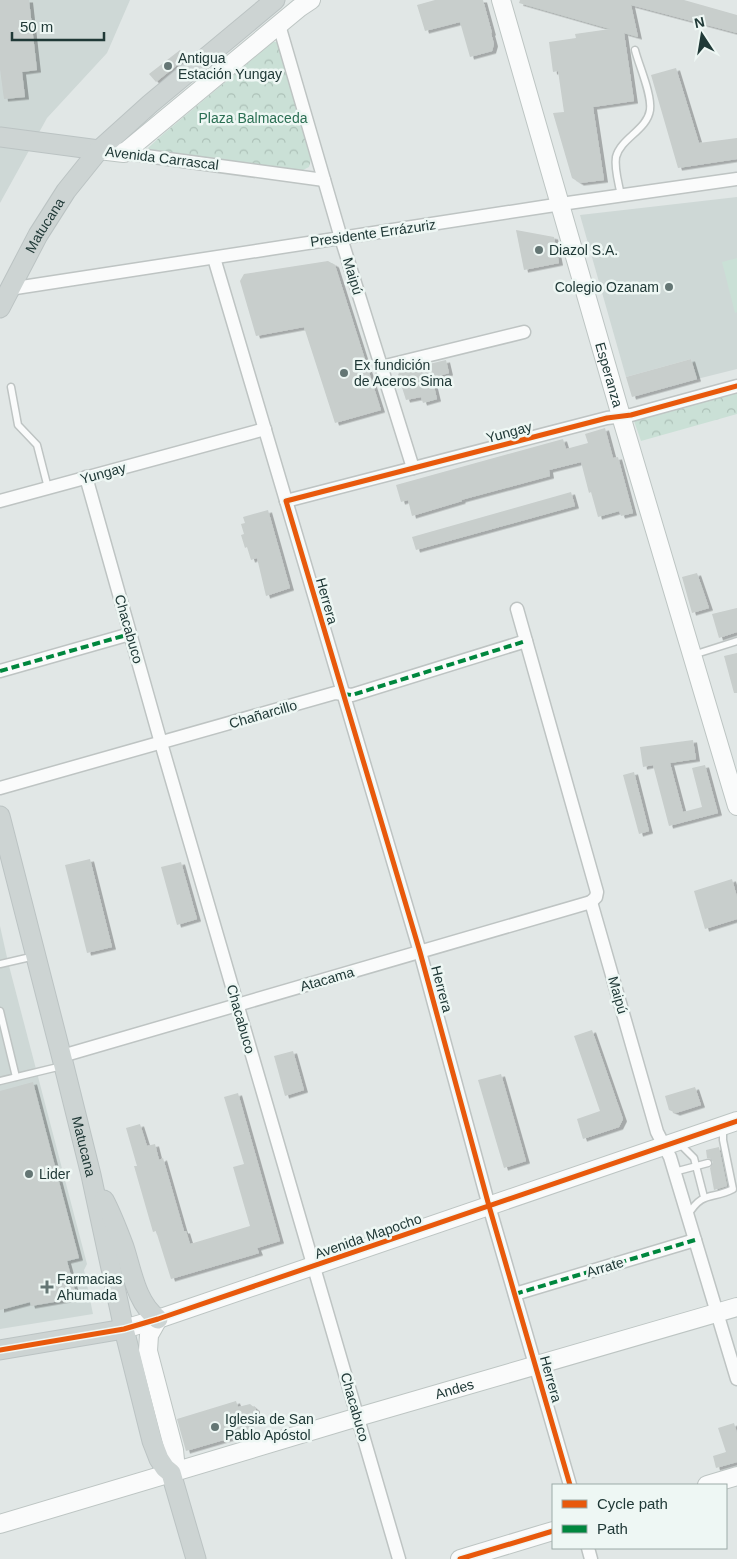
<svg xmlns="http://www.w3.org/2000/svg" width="737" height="1559" viewBox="0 0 737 1559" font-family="Helvetica,sans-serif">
  <defs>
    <pattern id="forest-crowns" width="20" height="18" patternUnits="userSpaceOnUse" patternTransform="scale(1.25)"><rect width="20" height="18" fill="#cae0d6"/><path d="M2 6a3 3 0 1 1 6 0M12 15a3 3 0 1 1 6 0" fill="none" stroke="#adc1b8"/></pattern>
    <filter id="shadow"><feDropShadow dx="4" dy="2.5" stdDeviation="0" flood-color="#0004"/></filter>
  </defs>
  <rect width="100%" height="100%" fill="#e1e7e6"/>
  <g fill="#ced8d6">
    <polygon points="0,0 130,0 107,53 47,118 0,203"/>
    <polygon points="737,197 737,369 697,379 691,359 626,377 580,215"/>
    <polygon points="0,926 8,962 87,1264 84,1270 93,1314 0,1329"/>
  </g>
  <g fill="url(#forest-crowns)">
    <polygon points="273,42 277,42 279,44 311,159 309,167 303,170 295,170 149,150 148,148 161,136"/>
    <polygon points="737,392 737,414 641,441 634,421"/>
  </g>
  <polygon fill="#cae0d6" points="737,258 737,312 735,313 722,262"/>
  <g fill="#c8cecc" filter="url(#shadow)">
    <polygon points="0,0 29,0 37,70 22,72 25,97 4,99 0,69"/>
    <polygon points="435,0 483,0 492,33 491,33 494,44 492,51 470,57 460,22 425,31 417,5"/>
    <polygon points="520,0 684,0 737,15 737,33 631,5 638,37 624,33 634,101 593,107 604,180 580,183 572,178 553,113 564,112 558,71 553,72 549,42 576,38 575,34 610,29 519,3"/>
    <polygon points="180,50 186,58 156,82 149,74"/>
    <polygon points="676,68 699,143 737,138 737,159 678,168 651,75"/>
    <polygon points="516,230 554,237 559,263 524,270"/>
    <polygon points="328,261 335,265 381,410 335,423 304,327 256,336 240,281 244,274"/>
    <polygon points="691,359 697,379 632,397 626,377"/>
    <polygon points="446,360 449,373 432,378 437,399 423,403 421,397 406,400 398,375 400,371"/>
    <polygon points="605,428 613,458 618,457 633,513 621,516 619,511 598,517 591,492 589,493 581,462 549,470 550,476 461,500 462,501 412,516 408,500 401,502 396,485 563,439 566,449 588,443 585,434"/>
    <polygon points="571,492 575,506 416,550 412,537"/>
    <polygon points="268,510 290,588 266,596 257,558 251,560 247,547 245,548 241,535 244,534 241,524 245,523 243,517"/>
    <polygon points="697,573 709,608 692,613 682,577"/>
    <polygon points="737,608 737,632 719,638 712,614"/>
    <polygon points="737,653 737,693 734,693 724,656"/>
    <polygon points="693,740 696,759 670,763 683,812 702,807 692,768 705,765 718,813 669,826 653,765 643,767 640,747"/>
    <polygon points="634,772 649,831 639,834 623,775"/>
    <polygon points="90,859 112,947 87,953 65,865"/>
    <polygon points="181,862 197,919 177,925 161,867"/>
    <polygon points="732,879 737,897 737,919 705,929 694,891"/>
    <polygon points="592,1030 623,1119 619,1127 583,1139 577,1119 600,1111 574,1036"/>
    <polygon points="293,1051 304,1090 285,1096 274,1056"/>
    <polygon points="501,1074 526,1161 504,1168 478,1080"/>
    <polygon points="33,1082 79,1258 67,1261 77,1298 31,1306 30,1302 0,1310 0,1091"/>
    <polygon points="695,1087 701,1105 676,1113 669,1110 665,1096"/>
    <polygon points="238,1093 280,1241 257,1248 259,1253 171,1279 156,1231 153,1232 134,1166 137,1166 126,1128 140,1124 147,1146 155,1144 159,1160 163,1158 184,1231 186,1231 190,1244 250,1226 233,1167 244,1164 224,1097"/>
    <polygon points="719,1147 727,1186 714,1190 710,1168 713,1162 711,1159 707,1158 706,1150"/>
    <polygon points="236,1401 238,1407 250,1404 256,1409 256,1416 249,1423 251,1432 186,1451 177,1419"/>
    <polygon points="734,1423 737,1433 737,1462 716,1468 713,1456 726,1452 718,1428"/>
  </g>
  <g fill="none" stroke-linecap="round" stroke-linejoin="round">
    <defs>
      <g id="lane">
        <path d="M621 196C619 184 614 169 616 157 621 138 647 130 650 110 652 94 639 66 635 50"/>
        <polyline points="11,387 18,425 37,445 48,488"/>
        <polyline points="693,655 737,641"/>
        <polyline points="0,964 35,956"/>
        <polyline points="0,1011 16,1077"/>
        <polyline points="0,1081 62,1066"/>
        <polyline points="679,1143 694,1158 704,1197"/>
        <polyline points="674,1172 708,1163"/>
        <path d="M688 1215C703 1190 712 1200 733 1189L723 1140V1133L726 1128"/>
      </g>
      <g id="street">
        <polyline points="279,25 341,238 413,468"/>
        <polyline points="124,153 324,180"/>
        <polyline points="214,258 420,952 489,1206 570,1485"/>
        <polyline points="9,289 568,203 737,179"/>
        <polyline points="381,367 524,332"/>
        <polyline points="86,477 161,743 399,1559"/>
        <polyline points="0,501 265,429"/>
        <polyline points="286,501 607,418 631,415 737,386"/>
        <polyline points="517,609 597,892 596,897 591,902"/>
        <polyline points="0,671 130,634"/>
        <polyline points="0,788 335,693 352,695 526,641"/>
        <polyline points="591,902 657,1132 670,1157 737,1379"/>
        <polyline points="62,1056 591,902"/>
        <polyline points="515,1294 695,1240"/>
        <polyline points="588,1548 591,1559"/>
      </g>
      <g id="secondary">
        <path id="s1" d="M501 0 621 416 737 806"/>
        <polyline points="99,150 124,153 299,8 311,0"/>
        <polyline points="158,1319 149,1335 148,1351 174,1450 175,1460 171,1473"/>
        <polyline points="124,1329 158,1319 737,1121"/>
        <polyline points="707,1485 737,1476"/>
        <path id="s2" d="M0 1524 358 1417 737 1307"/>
        <polyline points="460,1559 553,1531"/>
      </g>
      <g id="primary">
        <polyline points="0,137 99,150"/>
        <path id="s3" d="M0 308 38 235 66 191 99 150 150 104 275 0"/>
        <path id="s4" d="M0 816 64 1066 91 1175 124 1329 152 1441 159 1459 165 1468 171 1473 196 1559"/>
        <path d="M104 1200C112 1215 118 1231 124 1247 132 1271 136 1303 158 1319"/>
        <polyline points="0,1350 124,1329"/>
      </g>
    </defs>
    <use href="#lane" stroke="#bec4c3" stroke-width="9"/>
    <use href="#street" stroke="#bec4c3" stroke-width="15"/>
    <use href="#secondary" stroke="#bdc5c3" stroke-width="20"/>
    <use href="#primary" stroke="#bbc3c3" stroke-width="21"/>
    <use href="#lane" stroke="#fafbfb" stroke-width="6"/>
    <use href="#street" stroke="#fafbfb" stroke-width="12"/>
    <use href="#secondary" stroke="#fafbfb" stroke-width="18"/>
    <use href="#primary" stroke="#cdd4d3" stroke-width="19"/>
    <g stroke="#00873e" stroke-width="4" stroke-dasharray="8 4" stroke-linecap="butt">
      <polyline points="0,671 130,634"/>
      <polyline points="343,694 352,695 526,641"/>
      <polyline points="515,1294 695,1240"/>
    </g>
    <defs>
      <g id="cycleway">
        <polyline points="0,1350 124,1329 158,1319 737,1121"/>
        <polyline points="570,1485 489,1206 420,952 286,501 607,418 631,415 737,386"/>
        <polyline points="460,1559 553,1531"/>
      </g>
    </defs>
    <use href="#cycleway" stroke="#eef7f4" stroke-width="8"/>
    <use href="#cycleway" stroke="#e8590c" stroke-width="5"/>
  </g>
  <g fill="#647674" stroke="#eef7f4" stroke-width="2">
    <circle cx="168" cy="66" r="5"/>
    <circle cx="539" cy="250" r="5"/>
    <circle cx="669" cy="287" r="5"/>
    <circle cx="344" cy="373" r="5"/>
    <circle cx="29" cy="1174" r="5"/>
    <path d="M44.5 1279.5h5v5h5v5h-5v5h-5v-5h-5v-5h5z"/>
    <circle cx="215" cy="1427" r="5"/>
  </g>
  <g text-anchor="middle" stroke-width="5" stroke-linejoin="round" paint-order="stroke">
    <g font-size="14" fill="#203937" stroke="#eef7f4" text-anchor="start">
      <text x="178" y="63">Antigua<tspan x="178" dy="16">Estación Yungay</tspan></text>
      <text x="549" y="255">Diazol S.A.</text>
      <text x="659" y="292" text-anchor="end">Colegio Ozanam</text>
      <text x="354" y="370">Ex fundición<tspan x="354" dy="16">de Aceros Sima</tspan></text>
      <text x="39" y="1179">Lider</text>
      <text x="57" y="1284">Farmacias<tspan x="57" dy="16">Ahumada</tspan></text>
      <text x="225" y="1424">Iglesia de San<tspan x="225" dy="16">Pablo Apóstol</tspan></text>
    </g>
    <g font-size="14" fill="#2b6f53" stroke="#eef7f4">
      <text x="253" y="123">Plaza Balmaceda</text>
    </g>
    <g font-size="14" fill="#203937" stroke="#eef7f4">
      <text transform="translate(162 158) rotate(7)" y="5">Avenida Carrascal</text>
      <text dy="5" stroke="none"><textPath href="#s3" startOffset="94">Matucana</textPath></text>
      <text transform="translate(373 233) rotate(-8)" y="5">Presidente Errázuriz</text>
      <text transform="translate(353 276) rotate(73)" y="5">Maipú</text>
      <text dy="5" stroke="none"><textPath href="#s1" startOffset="390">Esperanza</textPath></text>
      <text transform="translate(509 432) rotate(-15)" y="5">Yungay</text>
      <text transform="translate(103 473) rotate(-15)" y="5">Yungay</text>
      <text transform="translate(327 601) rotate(74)" y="5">Herrera</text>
      <text transform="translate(129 629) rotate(74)" y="5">Chacabuco</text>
      <text transform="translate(263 714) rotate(-16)" y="5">Chañarcillo</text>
      <text transform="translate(327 979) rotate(-16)" y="5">Atacama</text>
      <text transform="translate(442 989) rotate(75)" y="5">Herrera</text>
      <text transform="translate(618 995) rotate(74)" y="5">Maipú</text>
      <text transform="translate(241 1019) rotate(74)" y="5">Chacabuco</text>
      <text dy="5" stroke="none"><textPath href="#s4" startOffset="341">Matucana</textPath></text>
      <text transform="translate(368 1236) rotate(-19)" y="5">Avenida Mapocho</text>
      <text transform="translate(605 1267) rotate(-17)" y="5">Arrate</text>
      <text transform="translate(551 1379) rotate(74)" y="5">Herrera</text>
      <text dy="5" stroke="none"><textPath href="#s2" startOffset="474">Andes</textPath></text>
      <text transform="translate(355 1407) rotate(74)" y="5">Chacabuco</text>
    </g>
  </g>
  <rect x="552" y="1484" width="175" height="65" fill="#eef7f4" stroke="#9caba8"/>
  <rect x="562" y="1500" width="25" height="8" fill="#e8590c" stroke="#9caba8"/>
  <text x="597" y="1509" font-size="15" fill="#203937">Cycle path</text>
  <rect x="562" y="1525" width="25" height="8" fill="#00873e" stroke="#9caba8"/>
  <text x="597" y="1534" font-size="15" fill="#203937">Path</text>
  <g transform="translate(702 35) rotate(348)" stroke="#eef7f4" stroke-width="4" paint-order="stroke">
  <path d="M0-4L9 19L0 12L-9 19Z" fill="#203937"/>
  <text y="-8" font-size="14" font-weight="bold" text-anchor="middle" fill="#203937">N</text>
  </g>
  <path d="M12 32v8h92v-8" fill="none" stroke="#203937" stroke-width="2.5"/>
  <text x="20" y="32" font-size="15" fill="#203937" stroke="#eef7f4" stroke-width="4" paint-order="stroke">50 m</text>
</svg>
